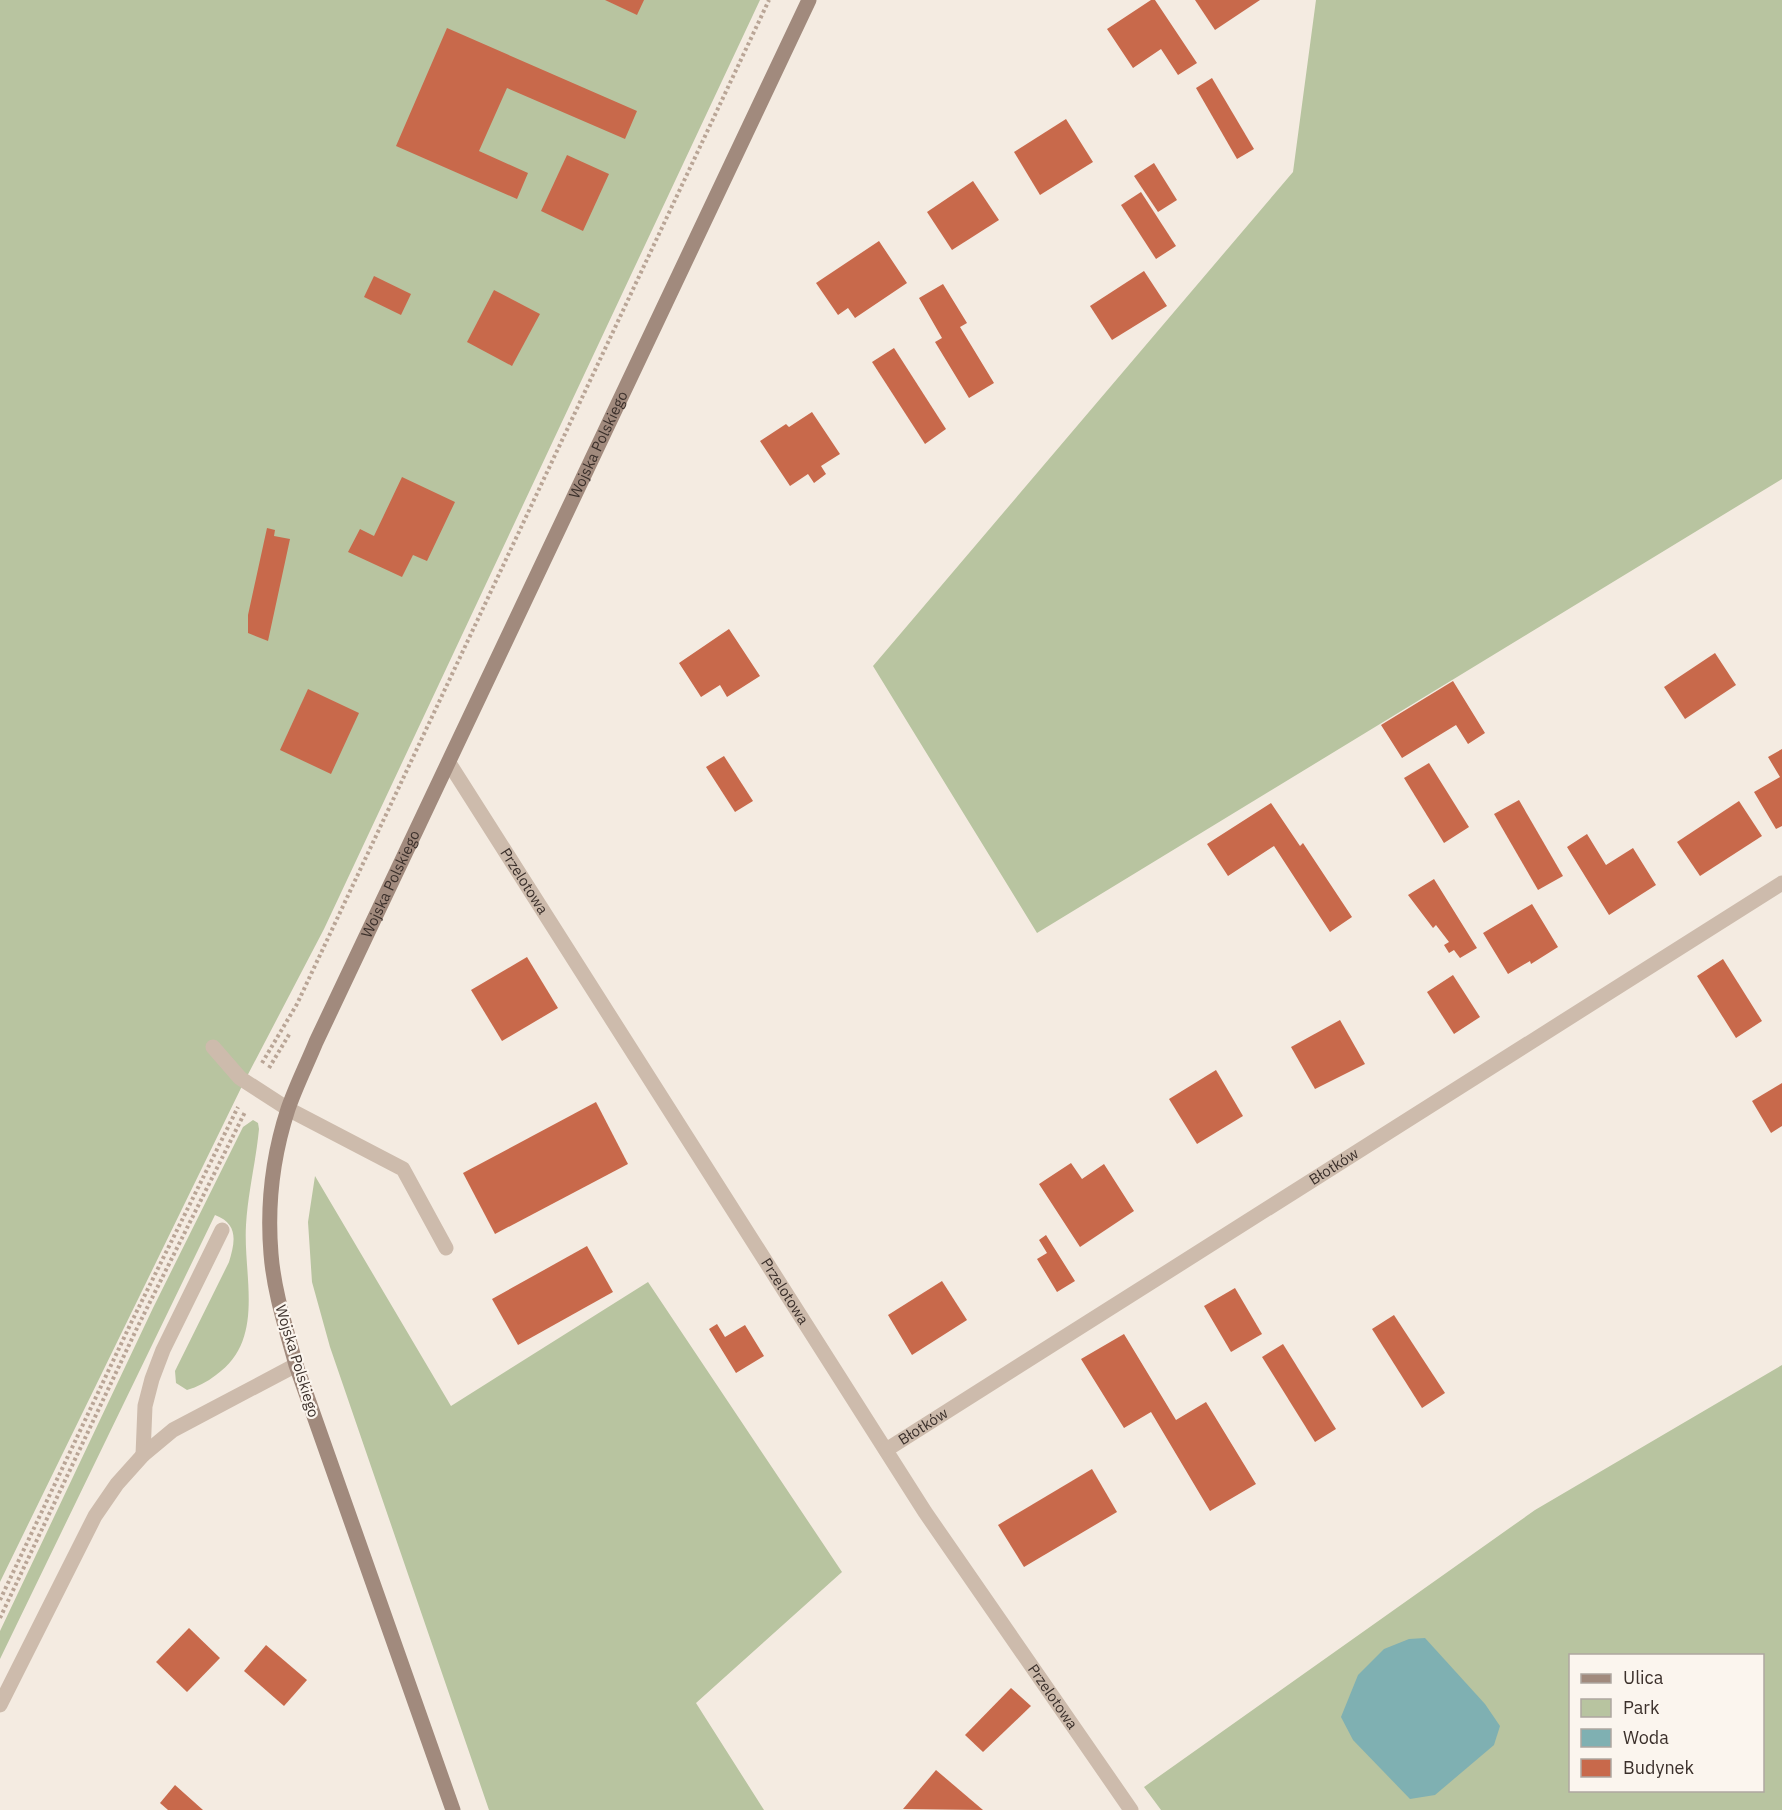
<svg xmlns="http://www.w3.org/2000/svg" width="1782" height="1810" viewBox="0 0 1782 1810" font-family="'IBM Plex Sans',sans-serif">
  <rect width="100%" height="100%" fill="#f4ebe1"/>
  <g fill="#b8c4a0" fill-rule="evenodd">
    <polygon points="0,0 760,0 324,929 243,1084 0,1582"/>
    <polygon points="1316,0 1782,0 1782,479 1037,933 873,666 1293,172"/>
    <path d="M253 1120 258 1123 259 1129C256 1161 248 1192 246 1225 243 1277 266 1340 216 1375 207 1382 197 1387 187 1390L176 1383 175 1371 229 1262C235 1242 239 1224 215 1215L0 1659V1631L153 1308 243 1127Z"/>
    <polygon points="315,1176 451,1406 648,1282 842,1572 696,1703 764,1810 489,1810 330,1347 312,1282 308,1222"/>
    <path d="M1782 1365V1810H1161L1144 1787 1535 1510ZM1570 1656H1762V1790H1570Z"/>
  </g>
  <polygon fill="#7fb0b2" points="1425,1638 1485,1704 1500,1726 1494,1745 1435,1795 1410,1799 1353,1740 1341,1717 1358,1675 1384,1649 1409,1639"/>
  <g fill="#c8694b">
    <polygon points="605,0 644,0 637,15"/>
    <polygon points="1151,0 1155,0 1197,63 1178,75 1161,49 1133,68 1107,29"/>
    <polygon points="1195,0 1260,0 1215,30"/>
    <polygon points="447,28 637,111 625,139 507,88 479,151 528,173 517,199 396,146"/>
    <polygon points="1212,78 1254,149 1237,159 1196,88"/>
    <polygon points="1066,119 1093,162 1040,195 1014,152"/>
    <polygon points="567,155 609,174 583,231 541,211"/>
    <polygon points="1154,163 1177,200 1158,212 1134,176"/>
    <polygon points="973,181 999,220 952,250 927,212"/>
    <polygon points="1141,192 1176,246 1156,259 1121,205"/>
    <polygon points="879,241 907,283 855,318 848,308 838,315 816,283"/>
    <polygon points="1144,271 1167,306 1112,340 1090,306"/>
    <polygon points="374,276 411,294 401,315 364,297"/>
    <polygon points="943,284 967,323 960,327 994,383 969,398 935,342 942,338 919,298"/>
    <polygon points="494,290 540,314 512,366 467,342"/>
    <polygon points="894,348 946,429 925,444 872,362"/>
    <polygon points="812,412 840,454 821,466 826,474 814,483 808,474 790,486 760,441 786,424 789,427"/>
    <polygon points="402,477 455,502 427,561 413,555 402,577 348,552 360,529 374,536"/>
    <polygon points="267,528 275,530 274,536 290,539 268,641 248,633 248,615"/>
    <polygon points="729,629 760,676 727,697 720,685 701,697 679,663"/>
    <polygon points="1715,653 1736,685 1685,719 1664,687"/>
    <polygon points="1453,681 1485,733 1468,744 1456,725 1402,758 1381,725"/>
    <polygon points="308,689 359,713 331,774 280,750"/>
    <polygon points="1782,749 1782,826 1776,829 1754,792 1780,777 1768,757"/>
    <polygon points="724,756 753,801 735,812 706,767"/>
    <polygon points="1429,763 1469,827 1444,843 1404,778"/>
    <polygon points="1519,800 1563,876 1538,890 1494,814"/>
    <polygon points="1739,801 1762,836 1700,876 1677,842"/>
    <polygon points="1271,803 1300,846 1303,843 1352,917 1330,932 1274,846 1228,876 1207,844"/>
    <polygon points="1587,834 1606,865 1633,848 1656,885 1609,915 1567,847"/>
    <polygon points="1434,879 1477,948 1460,958 1454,950 1449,953 1444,945 1449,942 1436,925 1433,928 1408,895"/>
    <polygon points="1532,904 1558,947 1531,964 1530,961 1508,974 1483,933"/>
    <polygon points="527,957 558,1008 502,1041 471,990"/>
    <polygon points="1723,959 1762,1021 1736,1038 1697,976"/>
    <polygon points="1453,975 1480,1017 1454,1034 1427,992"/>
    <polygon points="1340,1020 1365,1064 1315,1089 1291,1047"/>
    <polygon points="1216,1070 1243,1116 1197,1144 1169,1099"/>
    <polygon points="1782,1083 1782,1126 1771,1133 1752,1101"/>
    <polygon points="596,1102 628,1164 495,1234 463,1173"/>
    <polygon points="1071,1163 1082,1179 1104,1164 1134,1211 1080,1247 1039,1184"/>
    <polygon points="1046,1235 1075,1281 1057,1292 1037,1259 1047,1253 1039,1240"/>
    <polygon points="587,1246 613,1292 518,1345 492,1299"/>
    <polygon points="942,1281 967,1320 912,1355 888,1315"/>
    <polygon points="1235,1288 1262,1334 1231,1352 1204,1306"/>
    <polygon points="1394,1315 1445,1393 1422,1408 1372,1329"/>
    <polygon points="717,1324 725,1337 745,1325 764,1356 736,1373 709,1329"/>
    <polygon points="1124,1334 1176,1420 1206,1402 1256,1484 1210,1511 1151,1412 1124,1428 1081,1359"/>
    <polygon points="1283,1344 1336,1429 1315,1442 1262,1357"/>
    <polygon points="1092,1469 1117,1512 1024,1567 998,1525"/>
    <polygon points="189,1628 220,1658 187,1692 156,1662"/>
    <polygon points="266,1645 307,1680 284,1706 244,1671"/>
    <polygon points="1011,1688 1031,1706 983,1752 965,1735"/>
    <polygon points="936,1770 983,1810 903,1809"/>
    <polygon points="175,1785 203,1810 168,1810 160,1803"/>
  </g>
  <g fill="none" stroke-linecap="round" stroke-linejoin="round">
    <g stroke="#b9a596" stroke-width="4" stroke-dasharray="3 3" stroke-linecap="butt">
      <polyline points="262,1063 297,1004 769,0"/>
      <polyline points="269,1068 290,1033"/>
      <polyline points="0,1600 131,1323 238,1107"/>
      <polyline points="0,1618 138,1326 245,1112"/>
    </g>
    <g stroke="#cdbbac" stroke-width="15">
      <polyline points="213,1047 240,1078 288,1109 403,1169 446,1248"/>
      <polyline points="143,1455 145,1406 152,1379 163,1350 222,1230"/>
      <polyline points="0,1705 95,1516 117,1484 143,1455 173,1430 296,1365"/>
    </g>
    <g stroke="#cdbbac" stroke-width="15">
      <path id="s1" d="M449 763 925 1512 1131 1810"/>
      <path id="s2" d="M886 1450 1782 883"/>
    </g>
    <path stroke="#a18a7d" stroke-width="15" id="s3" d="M453 1810 296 1365C286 1328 274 1292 271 1254 267 1206 273 1155 288 1109 296 1086 307 1064 316 1042L809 0"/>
  </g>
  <g text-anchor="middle" stroke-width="4.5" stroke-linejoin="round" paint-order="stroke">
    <g font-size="15" fill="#3b302b" stroke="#fbf5ee">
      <text dy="5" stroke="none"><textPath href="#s3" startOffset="1466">Wojska Polskiego</textPath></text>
      <text dy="5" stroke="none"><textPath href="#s1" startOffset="140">Przelotowa</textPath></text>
      <text dy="5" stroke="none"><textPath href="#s3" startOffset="980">Wojska Polskiego</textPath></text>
      <text dy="5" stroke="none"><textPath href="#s2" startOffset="530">Błotków</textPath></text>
      <text dy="5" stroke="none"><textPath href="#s1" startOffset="626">Przelotowa</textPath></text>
      <text transform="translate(297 1361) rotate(73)" y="5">Wojska Polskiego</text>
      <text dy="5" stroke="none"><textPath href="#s2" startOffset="44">Błotków</textPath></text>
      <text dy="5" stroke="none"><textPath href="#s1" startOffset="1112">Przelotowa</textPath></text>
    </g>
  </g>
  <rect x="1569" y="1654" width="195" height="138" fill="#fbf5ee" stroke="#aea6a0" stroke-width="1.5"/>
  <rect x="1581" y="1674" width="30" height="9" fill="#a18a7d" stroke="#aea6a0" stroke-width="1.5"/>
  <text x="1623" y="1684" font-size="18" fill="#3b302b">Ulica</text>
  <rect x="1581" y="1699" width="30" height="18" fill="#b8c4a0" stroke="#aea6a0" stroke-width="1.5"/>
  <text x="1623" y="1714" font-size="18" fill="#3b302b">Park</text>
  <rect x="1581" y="1729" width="30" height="18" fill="#7fb0b2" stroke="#aea6a0" stroke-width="1.5"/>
  <text x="1623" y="1744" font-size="18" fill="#3b302b">Woda</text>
  <rect x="1581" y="1759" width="30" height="18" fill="#c8694b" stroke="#aea6a0" stroke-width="1.5"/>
  <text x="1623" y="1774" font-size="18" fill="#3b302b">Budynek</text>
</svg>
